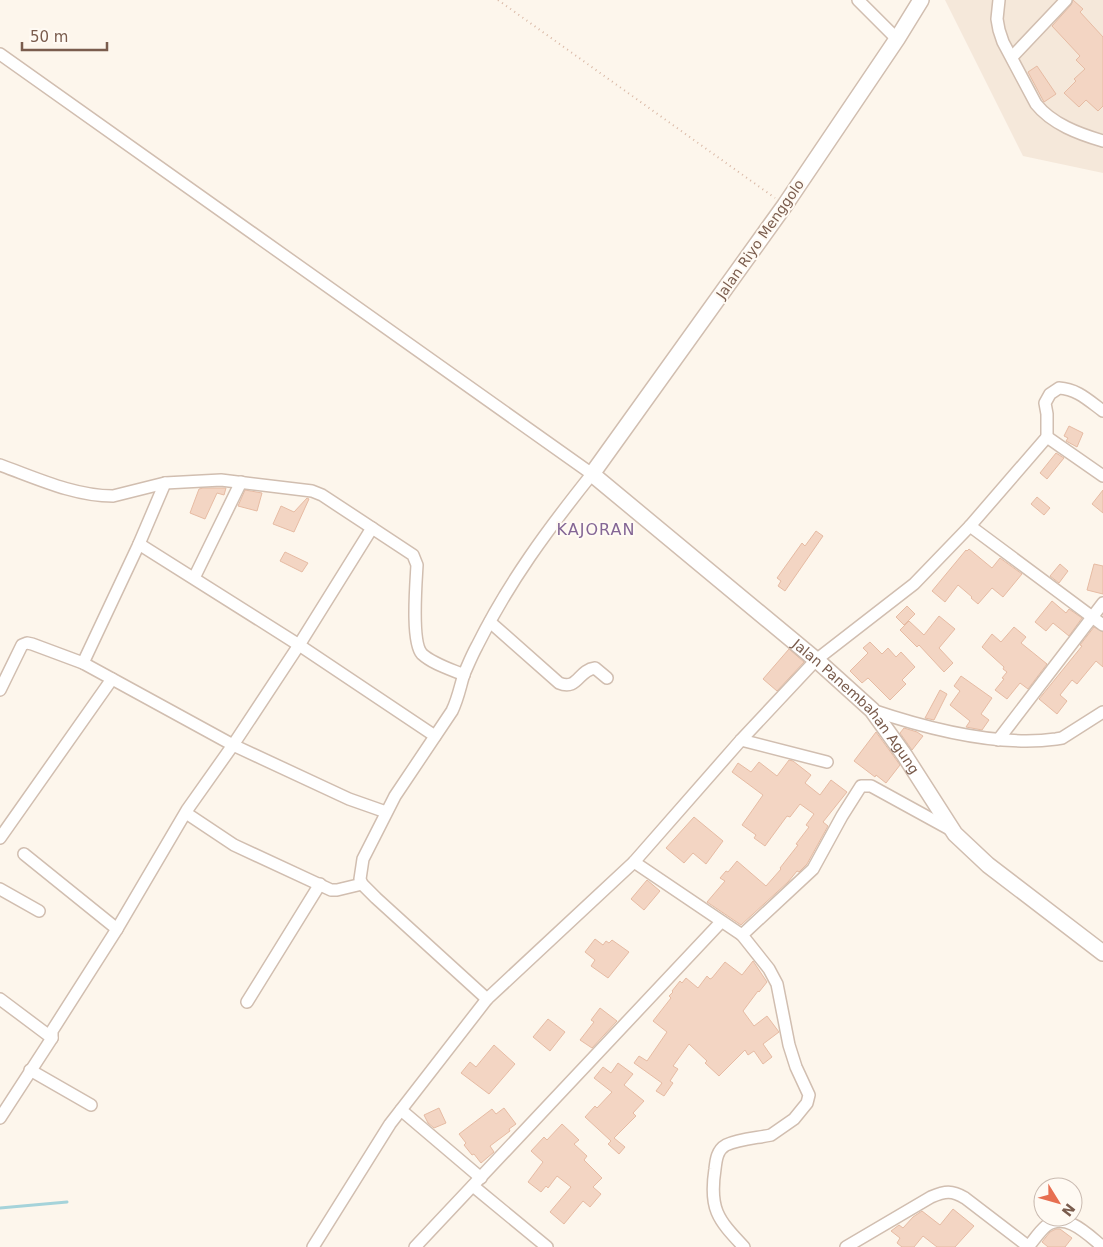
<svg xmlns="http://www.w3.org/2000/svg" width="1103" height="1247" viewBox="0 0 1103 1247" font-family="'DejaVu Sans',sans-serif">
  <rect width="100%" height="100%" fill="#fdf6ec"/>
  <polygon fill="#f5e8da" points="945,0 1103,0 1103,173 1023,156"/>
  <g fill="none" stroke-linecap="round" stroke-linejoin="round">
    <polyline stroke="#a5d3da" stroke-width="3" points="0,1208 67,1202"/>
  </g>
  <g fill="#f3d5c3" stroke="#e6bba3">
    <polygon points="1073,0 1083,9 1080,12 1103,37 1103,106 1098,111 1086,100 1079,107 1064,93 1076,81 1074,79 1085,69 1076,60 1080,56 1052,26 1071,5"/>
    <polygon points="1037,66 1056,94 1044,102 1028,72"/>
    <polygon points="1069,426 1083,433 1077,447 1066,441 1068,438 1064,436"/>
    <polygon points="1056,453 1064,458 1047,479 1040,473"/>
    <polygon points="203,488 226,488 224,495 217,493 205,519 190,513 199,489"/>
    <polygon points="245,490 262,493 257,511 238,506"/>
    <polygon points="1103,490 1103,513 1092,504"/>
    <polygon points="1037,497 1050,508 1044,515 1031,504"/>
    <polygon points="307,498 309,499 294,532 273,524 281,506 294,512"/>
    <polygon points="816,531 823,536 785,591 778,586 781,581 777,578 802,543 805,546"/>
    <polygon points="969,549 992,568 1000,558 1022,574 1003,597 992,588 978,604 971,598 972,597 958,585 945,602 932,591 966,550 967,551"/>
    <polygon points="285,552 308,563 302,572 280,561"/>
    <polygon points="1060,564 1068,571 1059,583 1050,576"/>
    <polygon points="1094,564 1103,566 1103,594 1087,590"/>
    <polygon points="1052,601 1066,613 1069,609 1082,618 1069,636 1053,623 1046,631 1035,622"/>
    <polygon points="907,606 915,614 904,625 896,617"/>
    <polygon points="939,616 955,629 939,648 953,663 944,672 919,645 917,647 900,630 909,621 924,635"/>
    <polygon points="1014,627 1026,637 1021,643 1047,664 1028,689 1020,683 1007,699 995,690 1004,679 1002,678 1007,672 1003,669 1004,667 982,647 992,634 1001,642"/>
    <polygon points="1094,627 1103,632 1103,667 1096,661 1077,684 1072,680 1060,695 1067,701 1057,714 1039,699 1082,646 1080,645"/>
    <polygon points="870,642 882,654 888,648 896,657 901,652 915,667 902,680 906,684 890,700 868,678 862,683 850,671 868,653 863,648"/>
    <polygon points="789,649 804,662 777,691 763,679"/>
    <polygon points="961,676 992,698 981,714 989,720 982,730 966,727 970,721 950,705 960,691 954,686"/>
    <polygon points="940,690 947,694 934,720 925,718"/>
    <polygon points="904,728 917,732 923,736 912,750 900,733"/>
    <polygon points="876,732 900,765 886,783 876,775 875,777 854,761"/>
    <polygon points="789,760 793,761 811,775 805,783 820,795 831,780 847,792 823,822 828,826 807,864 799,872 797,871 788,882 741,925 707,902 725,881 720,878 726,871 728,872 737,861 766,886 781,869 780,868 798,845 796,844 809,827 806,825 814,814 800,804 790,817 787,816 765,846 754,838 756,835 742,825 763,795 732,772 738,763 751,772 759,762 777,776"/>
    <polygon points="694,817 723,841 706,864 693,853 684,863 666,848"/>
    <polygon points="647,880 660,891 644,910 631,899"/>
    <polygon points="595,939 603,945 606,941 609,943 612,940 629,952 608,978 591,966 595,960 585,952"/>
    <polygon points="753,961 767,982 759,992 758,991 743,1011 754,1026 767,1016 779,1032 763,1044 772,1057 763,1064 754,1051 748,1055 745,1050 719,1076 705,1063 707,1061 689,1044 673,1066 678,1069 670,1081 673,1083 664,1096 656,1091 662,1083 634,1063 639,1056 647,1061 667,1032 653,1021 671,998 669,996 673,992 672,991 680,981 682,983 686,978 698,988 707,976 710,979 712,978 725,962 742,975"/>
    <polygon points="600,1008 617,1021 592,1048 580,1040 594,1022 591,1020"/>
    <polygon points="548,1019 565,1032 550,1051 533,1037"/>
    <polygon points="494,1045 515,1064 489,1094 461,1073 470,1062 476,1067"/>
    <polygon points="618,1063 633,1074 624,1085 644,1101 633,1113 636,1116 614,1138 625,1147 619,1154 608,1144 611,1141 585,1117 595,1106 597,1108 612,1092 594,1078 603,1067 611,1073"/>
    <polygon points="439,1108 446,1123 434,1128 428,1123 424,1115"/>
    <polygon points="504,1108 516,1124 509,1129 510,1131 490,1146 494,1152 481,1163 474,1154 472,1155 464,1145 466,1143 459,1134 492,1109 496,1114"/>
    <polygon points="562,1124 579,1140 574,1144 587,1156 584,1160 602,1178 593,1187 601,1194 590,1207 583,1201 564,1224 550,1212 571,1187 557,1176 548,1188 546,1186 541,1192 528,1182 543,1162 531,1151 544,1137 547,1140"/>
    <polygon points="953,1209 974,1226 955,1247 937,1247 923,1236 914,1247 902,1247 897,1243 900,1238 891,1231 899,1225 903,1228 913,1217 922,1211 940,1225"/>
    <polygon points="1056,1229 1060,1229 1072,1238 1065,1247 1048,1247 1042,1242 1050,1232"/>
  </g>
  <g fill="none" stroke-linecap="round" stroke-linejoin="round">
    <defs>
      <g id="minor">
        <polyline points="858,0 897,39"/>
        <path d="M999 0 997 19 999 30 1003 42 1036 104C1052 124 1079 134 1103 141"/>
        <path d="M0 54 592 474C548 529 508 583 477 646 472 655 468 665 464 674 460 687 458 699 452 711L395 796 363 859 360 879 362 884 376 898 487 999"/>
        <polyline points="1012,57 1066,0"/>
        <path d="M1047 437V414L1045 403 1050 394 1059 388C1077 389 1088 400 1103 411"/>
        <path d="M0 465C36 478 74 496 113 496L165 483 221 480 312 491 322 495 413 555 417 565C416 584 411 642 422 654 433 664 450 669 464 675"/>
        <polyline points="970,526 1103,625"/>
        <polyline points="139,544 299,645 435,736"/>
        <polyline points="194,578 241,482"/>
        <path d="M490 622 559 683C578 691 578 670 595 668L607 678"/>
        <polyline points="83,663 139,544 165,483"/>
        <polyline points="0,690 22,645 27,643 32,644 83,663 233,745 349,799 386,812"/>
        <path d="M872 710C928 729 997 747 1056 739L1062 738 1103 712"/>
        <polyline points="741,740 827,762"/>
        <polyline points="998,740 1103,603"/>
        <polyline points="186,813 234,845 331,890 337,890 362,884"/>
        <polyline points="0,838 112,679"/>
        <polyline points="24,854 117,929"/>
        <polyline points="634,862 742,935"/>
        <polyline points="0,889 39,911"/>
        <polyline points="0,999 52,1038"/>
        <polyline points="247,1002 320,884"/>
        <polyline points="30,1070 91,1105"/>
        <polyline points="401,1110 481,1178"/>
        <polyline points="0,1118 52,1038 52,1031 117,929 187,810 233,745 299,645 372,528"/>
        <polyline points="473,1186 547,1247"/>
        <polyline points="313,1247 390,1124 487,999 634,862 741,740 816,660 914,584 970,526 1047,437 1103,476"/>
        <polyline points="415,1247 721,922"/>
        <path d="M744 1247C717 1219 709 1208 715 1169 716 1160 717 1150 726 1145 739 1139 757 1138 771 1135L794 1119 807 1103 809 1095 796 1067 789 1045 777 984 769 969 742 935 813 869 842 816 861 786H871L953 831"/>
        <path d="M846 1247 931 1197C945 1191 952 1190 965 1198L1029 1247"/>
        <path d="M1028 1247C1034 1240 1039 1232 1046 1226 1066 1211 1088 1235 1103 1247"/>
      </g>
      <g id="tertiary">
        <path id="s1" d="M921 0 897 39 785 205 592 474 821 664 872 710 905 756 955 834 988 865 1103 953"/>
      </g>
    </defs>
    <use href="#minor" stroke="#d1beb0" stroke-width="14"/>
    <use href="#tertiary" stroke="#d1beb0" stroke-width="18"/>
    <polyline stroke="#d9b8a5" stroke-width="2" stroke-dasharray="1 4" stroke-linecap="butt" points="498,0 775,198"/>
    <use href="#minor" stroke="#fff" stroke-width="11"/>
    <use href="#tertiary" stroke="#fff" stroke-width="15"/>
  </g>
  <g text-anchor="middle" stroke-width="4" stroke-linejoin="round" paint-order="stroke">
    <g font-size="14" fill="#7a5c4d" stroke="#fffaf3">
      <text transform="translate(760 239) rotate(-55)" y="5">Jalan Riyo Menggolo</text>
      <text dy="5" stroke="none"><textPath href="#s1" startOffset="930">Jalan Panembahan Agung</textPath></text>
    </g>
    <g font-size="16" letter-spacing="1" fill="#846695" stroke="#fffaf3">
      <text x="596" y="535">KAJORAN</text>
    </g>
  </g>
  <g transform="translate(1058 1202) rotate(127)"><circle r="24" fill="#fffaf3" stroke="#cabbb1"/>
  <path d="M0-4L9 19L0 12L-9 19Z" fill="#e76f51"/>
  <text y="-8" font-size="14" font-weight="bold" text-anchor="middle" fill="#7a5c4d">N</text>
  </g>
  <path d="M22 42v8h85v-8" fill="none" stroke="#7a5c4d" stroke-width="2.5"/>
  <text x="30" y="42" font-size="15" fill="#7a5c4d" stroke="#fffaf3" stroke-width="4" paint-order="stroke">50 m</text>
</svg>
